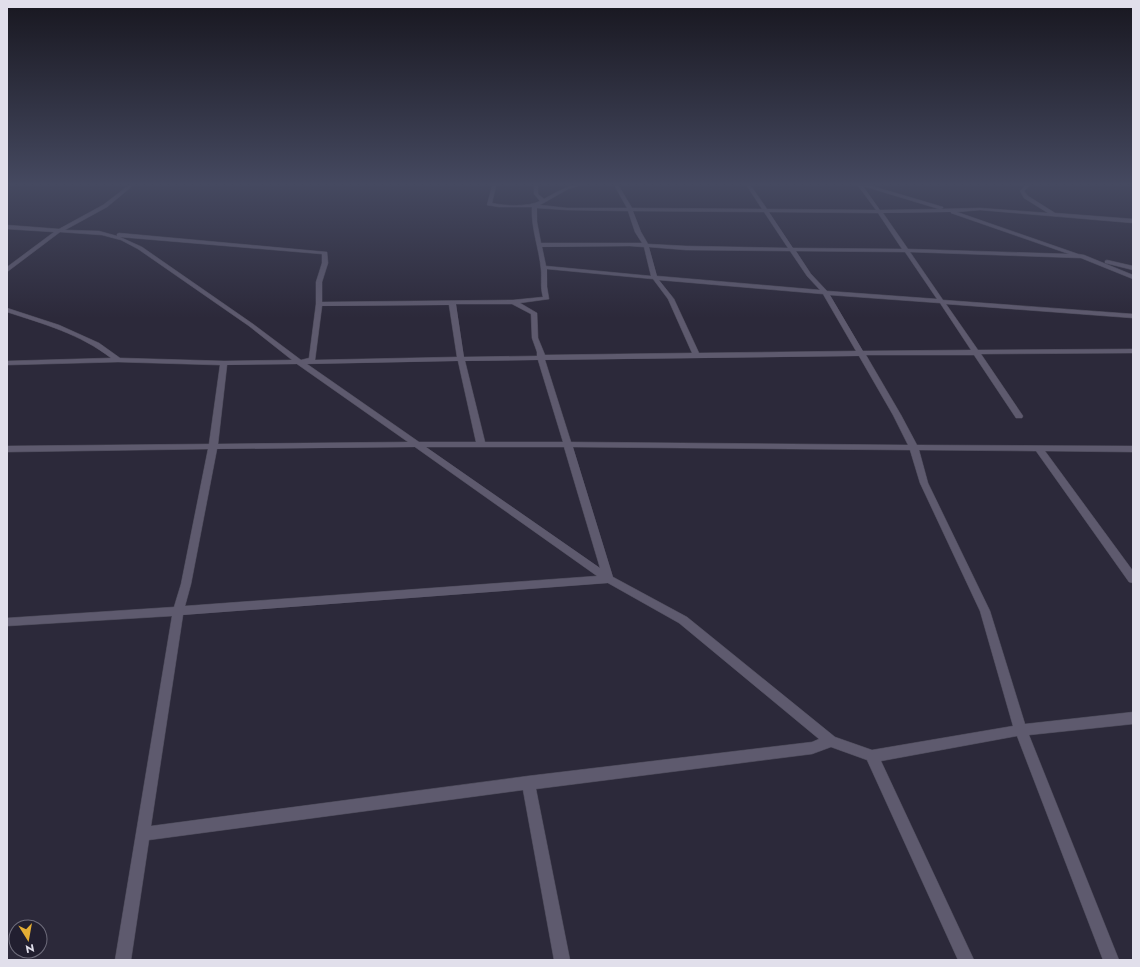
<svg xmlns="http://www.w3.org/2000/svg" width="1140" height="967" viewBox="0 0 1140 967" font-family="Jost,sans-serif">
  <rect width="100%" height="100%" fill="#2c293a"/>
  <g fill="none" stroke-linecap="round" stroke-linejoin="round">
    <defs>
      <g id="minor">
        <path d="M132 183H136L107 207 65 230 99 231 117 236V234L119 233 327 252 328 263 322 282V302L513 300 543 297C540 287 542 278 541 269 539 248 531 229 532 207H499L487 205 492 186 491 183H495L496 186 492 203C504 206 529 207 540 201L534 194V183H538V194L544 199C558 191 572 183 589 183L568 189 540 205 567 208H627L613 183H617L632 208 762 209 745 183H749L767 209 876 210 856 183H862L943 207V208L941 209 980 208 1048 213 1024 198 1020 191 1028 183H1032L1024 191 1028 196 1055 213 1133 219V223L980 210 957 212 1078 254 1084 255 1133 275V279L1081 258 910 252 943 300 1133 314V318L946 304 978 350 1133 349V353L981 354 1023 416 1022 418H1016L974 355H866L901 415 917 445 1133 446V452L1045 451 1133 571V583L1129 582 1036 451 919 450 928 483 990 611 1025 724 1133 712V724L1029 735 1119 960H1103L1017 736 881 761 974 960H958L867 760 831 747 812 754 536 789 570 960H554L523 790 149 840 131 960H115L172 616 7 626V618L174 607 181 584 208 449 7 452V446L209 444 220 365 118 362 7 365V361L111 358C80 334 44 324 7 312V308L59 325 99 343 120 358 224 361 292 360 249 326 138 249 121 240 102 235 60 232 7 272V267L54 232 7 229V225L59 229 103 205ZM863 186 939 209H941L880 210ZM537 208 567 210 628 211 635 232 642 243H541L537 222ZM633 211 764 212 788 248 686 246 648 244 641 232ZM769 212 878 213 902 249 793 248ZM951 212V213L1069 254 908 249 883 213ZM120 237 322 254V263L316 282V304L309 358 301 360 253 324 142 247ZM630 246 644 247 651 276 546 266 542 247ZM649 247 686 250 790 251 807 276 820 290 657 276ZM796 251 905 252 937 299 827 291 811 274ZM547 269 653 279 668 299 692 353 545 355 538 338 537 313 520 303 549 299 547 287ZM659 280 823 294 856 351 699 353 674 299ZM830 295 940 303 971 350 863 351ZM456 304H512L531 314 532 338 537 352V356L464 357ZM449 305 457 357 315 360 322 306ZM859 356 893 415 908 445 571 442 545 360ZM538 360 563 442H485L465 361ZM458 361 476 442H419L307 364ZM297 364 408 442 218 444 227 365ZM415 447 597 576 185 606 191 584 217 449ZM426 447H564L600 568ZM573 447 910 450 920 483 980 611 1013 726 872 750 835 737 687 617 613 577ZM608 583 679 623 819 739 812 742 528 776 151 826 183 615Z"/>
        <polygon points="1107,260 1133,266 1133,270 1105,263 1105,261"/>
      </g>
    </defs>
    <use href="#minor" stroke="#494756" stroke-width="1"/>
    <use href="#minor" fill="#5e5a6e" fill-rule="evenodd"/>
  </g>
  <linearGradient id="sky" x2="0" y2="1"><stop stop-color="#181720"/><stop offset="0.58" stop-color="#454960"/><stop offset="1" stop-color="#454960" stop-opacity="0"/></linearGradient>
  <rect width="1140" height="318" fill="url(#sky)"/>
  <rect width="1140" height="967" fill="none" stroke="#e1dfeb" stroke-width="16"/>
  <g transform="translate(28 939) rotate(169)"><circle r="19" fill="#221f30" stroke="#6e6c7b"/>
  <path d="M0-3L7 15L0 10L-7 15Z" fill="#e4ae35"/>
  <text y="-6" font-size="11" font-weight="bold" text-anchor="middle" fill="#e1dfeb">N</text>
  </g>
</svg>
